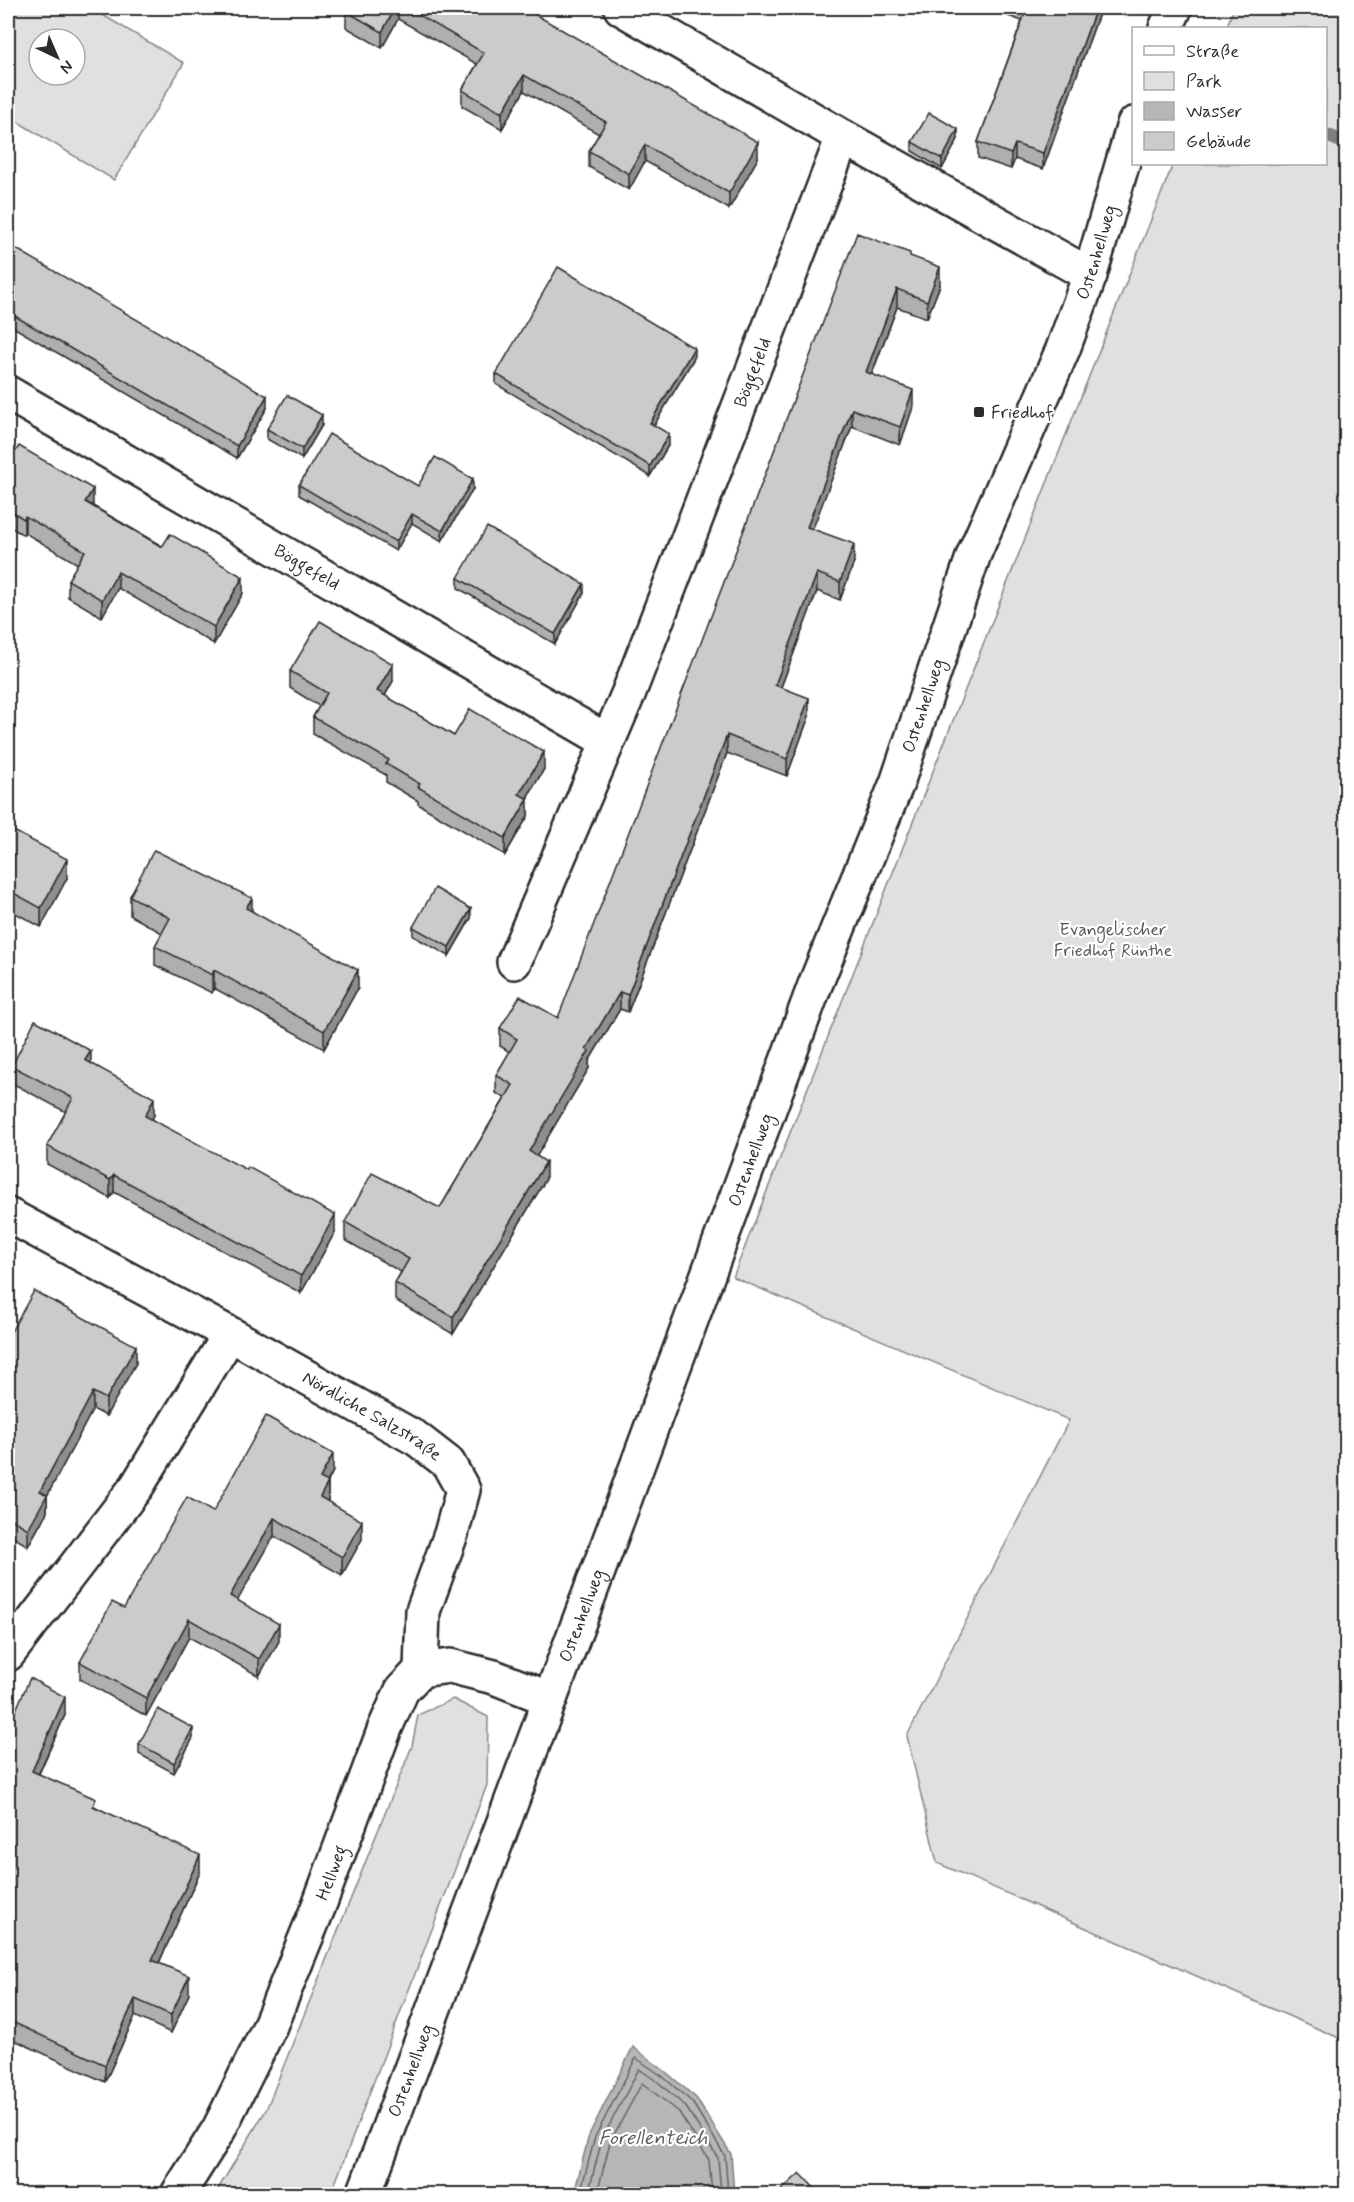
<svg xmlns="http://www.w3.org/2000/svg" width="1354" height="2202" viewBox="0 0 1354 2202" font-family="Mynerve,sans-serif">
  <rect width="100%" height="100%" fill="#fff"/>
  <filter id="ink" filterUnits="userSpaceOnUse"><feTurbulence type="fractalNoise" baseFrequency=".0167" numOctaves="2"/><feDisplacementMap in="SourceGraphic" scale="12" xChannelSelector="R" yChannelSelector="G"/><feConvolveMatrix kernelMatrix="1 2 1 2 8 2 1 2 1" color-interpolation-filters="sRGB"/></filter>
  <g filter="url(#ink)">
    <g fill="#e0e0e0" stroke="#868686" stroke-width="1.5" fill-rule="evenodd">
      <path d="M8 8H91L184 63 114 180 8 116ZM39 39H75V75H39Z"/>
      <polygon points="1234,8 1346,8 1346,2041 937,1863 907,1736 1069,1420 733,1277 1173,164 1326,164 1326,28 1226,28"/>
      <polygon points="453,1699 488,1717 487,1785 331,2194 215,2194 266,2110 412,1746 418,1715"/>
    </g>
    <polygon fill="#b6b6b6" stroke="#7e7e7e" stroke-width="1.5" points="633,2047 666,2072 696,2098 731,2154 734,2194 574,2194 589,2135"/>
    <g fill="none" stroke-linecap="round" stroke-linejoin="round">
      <g stroke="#636363" stroke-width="1.5">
        <polyline points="580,2194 595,2137 636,2058 662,2076 692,2102 725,2156 728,2194"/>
        <polyline points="588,2194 602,2139 639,2069 658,2082 686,2107 718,2158 721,2194"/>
        <polyline points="597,2194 610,2142 642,2083 679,2112 709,2160 712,2194"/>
      </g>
      <polyline stroke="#7e7e7e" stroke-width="14" points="1326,135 1346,143"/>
      <defs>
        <g id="minor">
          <polyline points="621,8 843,137 1090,275"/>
          <path id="s1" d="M8 393 607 741"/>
          <path id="s2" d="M514 962 629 692 843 137"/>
          <path id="s3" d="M8 1215 230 1334 417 1439 448 1463 463 1490 451 1534 423 1611 421 1670"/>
          <polyline points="8,1654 137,1486 230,1334"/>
          <path id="s4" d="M178 2194 219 2129 269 2028 318 1908 385 1728 402 1690 421 1670 450 1666 494 1677 550 1699"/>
        </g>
        <g id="secondary">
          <polyline points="1166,28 1175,8"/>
          <path id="s5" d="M364 2194 606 1550 815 985 897 783 974 554 1063 349 1090 275 1134 124"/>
        </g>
      </defs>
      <use href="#minor" stroke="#2b2b2b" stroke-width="38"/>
      <use href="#secondary" stroke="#2b2b2b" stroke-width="38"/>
      <use href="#minor" stroke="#fff" stroke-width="33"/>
      <use href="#secondary" stroke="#fff" stroke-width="33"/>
    </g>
    <g fill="#afafaf" stroke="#2b2b2b" stroke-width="1.5">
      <polygon points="349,8 524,8 758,158 729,209 645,161 629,190 589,167 589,151 599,134 524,91 502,129 462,106 462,90 477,64 398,19 382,48 346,27 346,11"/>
      <polygon points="986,8 1101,8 1043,169 1015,159 1011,169 978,158 978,142 1022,21"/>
      <polygon points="958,139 942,169 912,151 912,142"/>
      <polygon points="8,244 267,408 237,458 8,324"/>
      <polygon points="910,256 940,285 927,318 897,307 872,374 913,407 900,445 852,426 812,529 854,562 840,600 817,591 781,687 809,716 787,776 727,753 628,1012 620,1009 589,1061 589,1068 536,1156 546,1179 453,1334 395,1300 395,1283 401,1272 345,1240 345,1222 440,1208 505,1098 496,1093 496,1075 510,1052 500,1046 500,1028 558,1018"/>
      <polygon points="694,358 654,425 669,444 650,476 496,384 496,374"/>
      <polygon points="322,425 302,459 267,439 267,429"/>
      <polygon points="8,446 93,506 243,593 214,644 118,588 102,617 68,597 68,580 78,564 25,533 24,535 8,526"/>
      <polygon points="299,485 418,486 473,489 442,541 412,523 396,551 299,495"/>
      <polygon points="458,578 584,593 555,644 458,588"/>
      <polygon points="290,671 393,681 385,696 454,736 544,769 527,798 528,816 505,855 418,804 418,801 386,782 386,775 313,734 313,717 319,706 290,688"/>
      <polygon points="8,829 67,878 41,927 8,909"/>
      <polygon points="130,896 252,911 358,988 324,1049 214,988 212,993 155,965 155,946 162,933 130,915"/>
      <polygon points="471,918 449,956 413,936 413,927"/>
      <polygon points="91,1063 154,1115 152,1119 335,1232 301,1293 114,1192 110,1198 47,1164 47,1146 66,1112 12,1083 12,1066"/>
      <polygon points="8,1337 136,1363 106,1416 93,1409 47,1496 47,1512 28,1546 8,1534"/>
      <polygon points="333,1471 328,1482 328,1500 327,1501 362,1539 342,1575 274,1536 237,1600 279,1641 259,1676 189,1637 146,1716 80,1679 80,1662 213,1512"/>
      <polygon points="65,1715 39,1774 96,1807 200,1872 159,1963 189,1994 171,2033 135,2016 105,2082 8,2037 8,1728"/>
      <polygon points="193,1738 174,1773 139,1754 139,1744"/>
    </g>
    <g fill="#8e8e8e" stroke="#2b2b2b" stroke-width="1.5">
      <polygon points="395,8 398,8 398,19 382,48 382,32"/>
      <polygon points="1096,8 1101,8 1043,169 1043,153"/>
      <polygon points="524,75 524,91 502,129 502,113"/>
      <polygon points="958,129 958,139 942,169 942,159"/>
      <polygon points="758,142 758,158 729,209 729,193"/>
      <polygon points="1015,144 1015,159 1011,169 1011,154"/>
      <polygon points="645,145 645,161 629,190 629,174"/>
      <polygon points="940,267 940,285 927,318 927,301"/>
      <polygon points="897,289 897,307 866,389 866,372"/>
      <polygon points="694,348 694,358 650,432 650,423"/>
      <polygon points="913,390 913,407 900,445 900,427"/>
      <polygon points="267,396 267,408 237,458 237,446"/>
      <polygon points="852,409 852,426 807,544 807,527"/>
      <polygon points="322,415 322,425 302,459 302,449"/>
      <polygon points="669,434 669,444 650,476 650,466"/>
      <polygon points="473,479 473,489 442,541 442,531"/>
      <polygon points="93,489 93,506 85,502"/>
      <polygon points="412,514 412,523 396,551 396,542"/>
      <polygon points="25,516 25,533 24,535 24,519"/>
      <polygon points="854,544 854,562 840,600 840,582"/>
      <polygon points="118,572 118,588 102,617 102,600"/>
      <polygon points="817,573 817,591 775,703 775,685"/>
      <polygon points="243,577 243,593 214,644 214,627"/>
      <polygon points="584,584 584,593 555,644 555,634"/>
      <polygon points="393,664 393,681 377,709 377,691"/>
      <polygon points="809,698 809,716 787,776 787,759"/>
      <polygon points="727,735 727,753 628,1012 628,995"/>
      <polygon points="544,752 544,769 519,811 519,794"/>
      <polygon points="528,799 528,816 505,855 505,838"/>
      <polygon points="67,859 67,878 41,927 41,908"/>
      <polygon points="252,898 252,916 246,908"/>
      <polygon points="471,909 471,918 449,956 449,947"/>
      <polygon points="214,970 214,988 212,993 212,975"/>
      <polygon points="358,970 358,988 324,1049 324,1031"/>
      <polygon points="620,992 620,1009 589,1061 589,1068 529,1169 529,1151 586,1049"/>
      <polygon points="91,1051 91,1068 85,1060"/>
      <polygon points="154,1098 154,1115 145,1133 145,1116"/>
      <polygon points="546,1162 546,1179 453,1334 453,1317"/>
      <polygon points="114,1175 114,1192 110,1198 110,1180"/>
      <polygon points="335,1215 335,1232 301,1293 301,1276"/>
      <polygon points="136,1346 136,1363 106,1416 106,1399"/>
      <polygon points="93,1392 93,1409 47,1496 47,1512 28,1546 28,1529 40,1491"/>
      <polygon points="333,1454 333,1471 320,1496 320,1478"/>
      <polygon points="328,1482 328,1500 320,1514 320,1497"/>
      <polygon points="274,1518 274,1536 230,1614 230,1596"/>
      <polygon points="362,1521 362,1539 342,1575 342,1557"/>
      <polygon points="189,1619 189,1637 146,1716 146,1698"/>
      <polygon points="279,1624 279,1641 259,1676 259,1659"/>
      <polygon points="65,1697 65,1715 32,1788 32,1771"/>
      <polygon points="193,1728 193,1738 174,1773 174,1763"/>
      <polygon points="200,1855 200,1872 152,1978 152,1960"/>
      <polygon points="189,1976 189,1994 171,2033 171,2015"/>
      <polygon points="135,1999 135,2016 105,2082 105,2065"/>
    </g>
    <g fill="#cbcbcb" stroke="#2b2b2b" stroke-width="1.5">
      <polygon points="349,8 395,8 382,32 346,11"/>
      <polygon points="407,8 524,8 758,142 729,193 645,145 629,174 589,151 606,122 524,75 502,113 462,90 484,53"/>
      <polygon points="1027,8 1096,8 1043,153 1015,144 1011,154 978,142"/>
      <polygon points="929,113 958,129 942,159 912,142"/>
      <polygon points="857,233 910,253 910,256 940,267 927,301 897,289 866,372 913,390 900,427 852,409 807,527 854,544 840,582 817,573 775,685 809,698 787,759 727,735 628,995 620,992 586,1049 589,1051 529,1151 546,1162 453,1317 395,1283 409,1259 345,1222 372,1173 440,1208 513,1085 496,1075 517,1039 500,1028 520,996 558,1018"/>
      <polygon points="8,244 267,396 237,446 8,312"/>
      <polygon points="558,267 694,348 650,423 669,434 650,466 496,374"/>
      <polygon points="287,395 322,415 302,449 267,429"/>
      <polygon points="329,434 418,486 435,457 473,479 442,531 412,514 396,542 299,485"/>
      <polygon points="8,446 16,451 19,446 93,489 85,502 162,547 170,534 243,577 214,627 118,572 102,600 68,580 85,551 25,516 24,519 8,509"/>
      <polygon points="487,527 584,584 555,634 458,578"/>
      <polygon points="320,621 393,664 377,691 454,736 470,709 544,752 519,794 528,799 505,838 418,787 420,784 386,764 389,760 313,717 327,693 290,671"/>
      <polygon points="8,828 67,859 41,908 8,890"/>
      <polygon points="154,850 252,898 246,908 358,970 324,1031 214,970 212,975 155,946 170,918 130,896"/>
      <polygon points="435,888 471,909 449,947 413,927"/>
      <polygon points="35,1020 91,1051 85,1060 154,1098 145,1116 247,1170 248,1167 335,1215 301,1276 114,1175 110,1180 47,1146 73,1098 12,1066"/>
      <polygon points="34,1291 136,1346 106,1399 93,1392 40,1491 47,1495 28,1529 8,1517 8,1378 12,1370 8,1367 8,1337"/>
      <polygon points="266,1416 333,1454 320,1478 328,1482 320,1497 362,1521 342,1557 274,1518 230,1596 279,1624 259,1659 189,1619 146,1698 80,1662 112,1602 124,1608 187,1497 213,1512"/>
      <polygon points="30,1678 65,1697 32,1771 96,1799 93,1806 200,1855 152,1960 189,1976 171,2015 135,1999 105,2065 8,2020 8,1728"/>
      <polygon points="158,1709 193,1728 174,1763 139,1744"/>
      <polygon points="800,2173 820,2194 777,2194"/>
    </g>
  </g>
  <rect fill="#2b2b2b" stroke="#fff" stroke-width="2" x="973" y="406" width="12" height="12" rx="3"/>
  <g text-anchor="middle" stroke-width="4.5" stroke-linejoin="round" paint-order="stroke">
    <g font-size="18" fill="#2b2b2b" stroke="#fff">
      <text dy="6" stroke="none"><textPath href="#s5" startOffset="2076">Ostenhellweg</textPath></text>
      <text dy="6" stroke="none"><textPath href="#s2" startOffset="636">Böggefeld</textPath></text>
      <text dy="6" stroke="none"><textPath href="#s1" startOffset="346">Böggefeld</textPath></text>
      <text dy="6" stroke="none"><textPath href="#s5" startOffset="1590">Ostenhellweg</textPath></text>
      <text dy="6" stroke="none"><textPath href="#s5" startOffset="1104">Ostenhellweg</textPath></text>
      <text dy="6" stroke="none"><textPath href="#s3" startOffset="416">Nördliche Salzstraße</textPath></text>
      <text dy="6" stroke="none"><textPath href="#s5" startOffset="618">Ostenhellweg</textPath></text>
      <text dy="6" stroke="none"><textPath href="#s4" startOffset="357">Hellweg</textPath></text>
      <text dy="6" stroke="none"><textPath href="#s5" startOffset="132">Ostenhellweg</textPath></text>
    </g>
    <g font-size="18" fill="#2b2b2b" stroke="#fff" text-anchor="start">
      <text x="991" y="418">Friedhof</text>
    </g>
    <g font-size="18" fill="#585858" stroke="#fff">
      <text x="1113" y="935">Evangelischer<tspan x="1113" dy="21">Friedhof Rünthe</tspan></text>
    </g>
    <g font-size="20" font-style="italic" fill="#5c5c5c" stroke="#fff">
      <text x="653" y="2144">Forellenteich</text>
    </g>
  </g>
  <rect width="1354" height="2202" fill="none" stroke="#fff" stroke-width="30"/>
  <rect x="15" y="15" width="1324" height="2172" fill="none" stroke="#2b2b2b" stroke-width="2" filter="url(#ink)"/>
  <rect x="1132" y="27" width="195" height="138" fill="#ffffff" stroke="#aaaaaa" stroke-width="1.5"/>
  <rect x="1144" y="46" width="30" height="9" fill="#ffffff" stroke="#aaaaaa" stroke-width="1.5"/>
  <text x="1186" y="57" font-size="18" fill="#2b2b2b">Straße</text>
  <rect x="1144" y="72" width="30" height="18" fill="#e0e0e0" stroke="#aaaaaa" stroke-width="1.5"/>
  <text x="1186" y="87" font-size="18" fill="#2b2b2b">Park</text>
  <rect x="1144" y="102" width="30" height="18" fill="#b6b6b6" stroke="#aaaaaa" stroke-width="1.5"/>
  <text x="1186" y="117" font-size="18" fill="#2b2b2b">Wasser</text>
  <rect x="1144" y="132" width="30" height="18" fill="#cbcbcb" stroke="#aaaaaa" stroke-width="1.5"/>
  <text x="1186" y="147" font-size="18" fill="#2b2b2b">Gebäude</text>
  <g transform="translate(57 57) rotate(136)"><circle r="28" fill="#ffffff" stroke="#aaaaaa" stroke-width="1.5"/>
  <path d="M0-4.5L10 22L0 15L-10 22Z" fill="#2b2b2b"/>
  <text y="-9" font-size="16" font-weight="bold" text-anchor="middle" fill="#2b2b2b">N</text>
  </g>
</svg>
